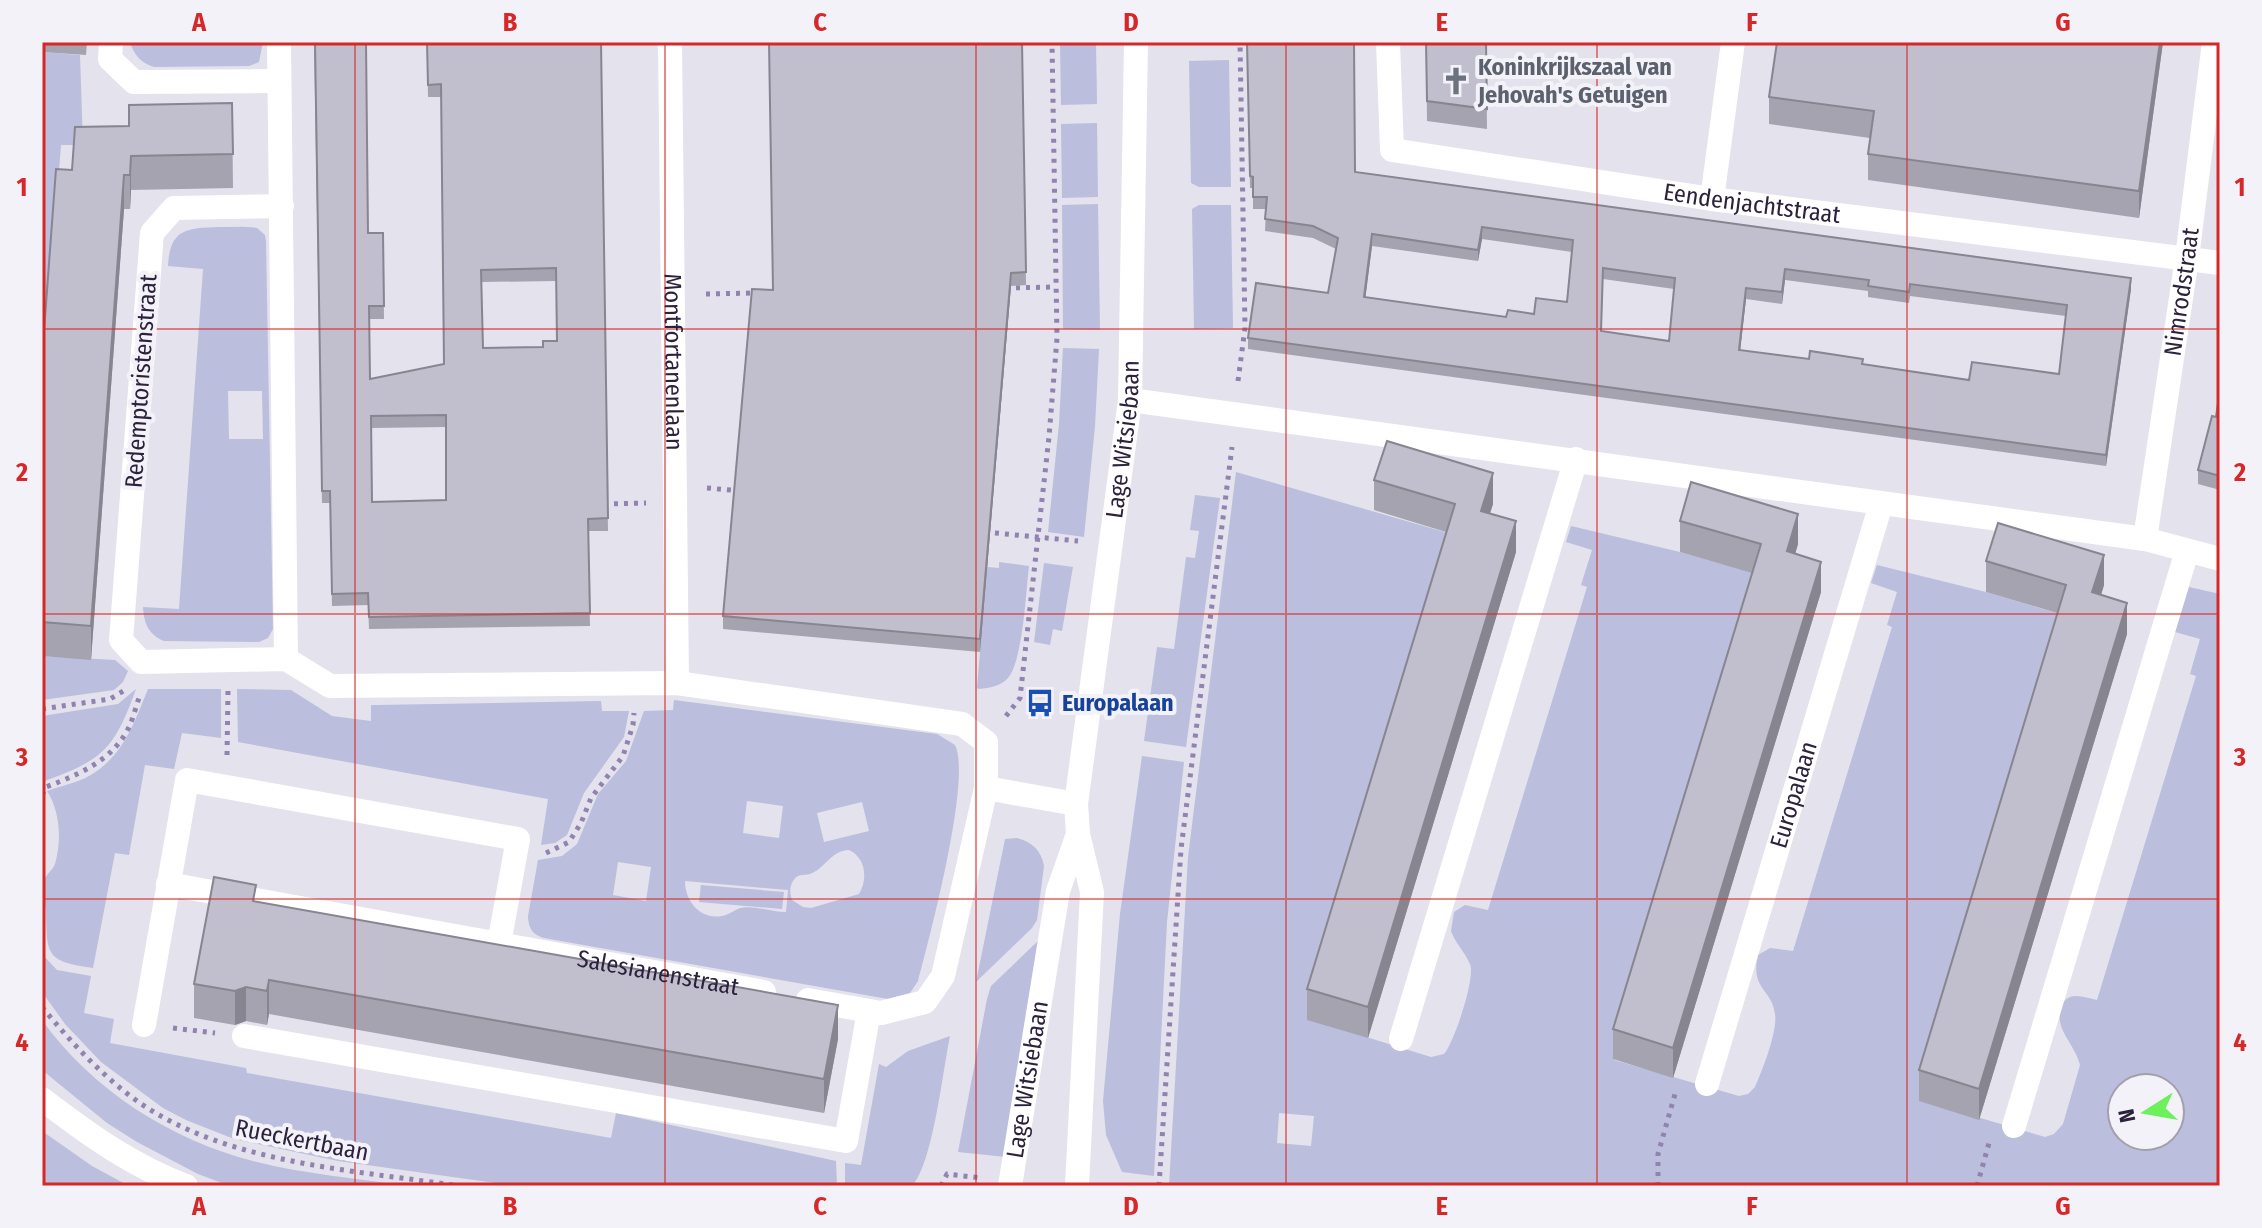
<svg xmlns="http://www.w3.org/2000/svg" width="2262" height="1228" viewBox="0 0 2262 1228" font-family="'Fira Sans Condensed',sans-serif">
  <rect width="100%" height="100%" fill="#e4e2ec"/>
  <g fill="#bbbedd" fill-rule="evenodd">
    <path d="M130 42H263L259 62 249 66 154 67C141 63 134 55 130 42Z"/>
    <polygon points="1060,42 1096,42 1097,104 1061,105"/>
    <polygon points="42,52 80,55 83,145 61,145 42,392"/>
    <polygon points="1229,60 1231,187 1199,187 1191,183 1189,61"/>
    <polygon points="1097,123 1098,197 1062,198 1061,124"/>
    <polygon points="1098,204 1100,330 1063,329 1062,205"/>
    <polygon points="1199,205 1231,205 1233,328 1194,329 1192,209"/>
    <path d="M257 228 265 235 266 241 273 629 268 638 259 642 164 641C148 634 144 623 143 607L179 609 203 269 168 266C170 229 186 228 219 227 231 227 244 226 257 228ZM228 391H262L263 439H229Z"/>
    <polygon points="1063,348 1099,349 1095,426 1084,537 1048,532 1059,424"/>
    <path d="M1236 472 1455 535 1308 1019 1431 1057 1444 1054C1454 1043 1476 977 1470 964 1465 952 1455 943 1451 931L1454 912 1465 905 1488 910 1587 587 1581 585 1592 550 1566 542 1571 526 1680 552 1761 575 1614 1060 1739 1096 1748 1094 1755 1087C1762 1071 1778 1031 1775 1014 1772 988 1750 990 1758 955L1770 948 1793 951 1892 627 1887 625 1897 592 1871 583 1877 565 1986 592 2066 616 1919 1100 2045 1137 2054 1134 2063 1124 2080 1065C2075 1043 2052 1028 2062 1005 2069 990 2085 998 2097 1000L2196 676 2190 674 2200 639 2175 632 2189 587 2220 594V1186H1169L1188 857ZM2122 1088H2170V1136H2122ZM1279 1113 1314 1116 1311 1146 1277 1143Z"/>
    <polygon points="1195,495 1220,498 1186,747 1144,741 1157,647 1174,649 1186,557 1195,558 1199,531 1190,530"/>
    <path d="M999 562 1029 566C1026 591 1023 660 1008 678 1001 686 989 688 979 689L977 688 987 567 999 568Z"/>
    <polygon points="1044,563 1073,567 1062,631 1053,629 1050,645 1034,642"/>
    <polygon points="42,656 115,660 128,671 123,682 114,690 42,700"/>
    <path d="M136 689C114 750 103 760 42 782V716L118 704Z"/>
    <path d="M148 689H221V738L182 733 174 769 145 765 129 855 115 853 93 968C46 961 47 956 46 911 45 902 42 888 45 879 46 874 53 870 55 864 62 840 60 811 47 791 60 786 77 783 89 776 123 757 134 723 148 689Z"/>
    <polygon points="237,689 291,690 332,716 371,721 371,705 377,705 601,701 602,711 629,711 624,737 584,793 567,835 555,843 541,845 548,799 238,742"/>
    <path d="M674 700 937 734 955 745C972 778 929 940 918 981L910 993 888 999 544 938C533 935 528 928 528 916L538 860 562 856 577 844 598 794 626 761 644 711 673 710ZM747 801 783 806 779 838 743 833ZM862 802 869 831 824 842 817 813ZM849 850C866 858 868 879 859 894L811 908 803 907 792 900C790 893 789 888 793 881 798 873 803 876 810 874 826 868 830 851 849 850ZM618 862 651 867 646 901 613 895ZM685 881 788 890 786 912C772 912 753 905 740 908 734 910 729 915 722 916 700 920 685 901 685 881Z"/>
    <polygon points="1142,756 1184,762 1167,922 1154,1176 1122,1172 1106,1135 1103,1101 1120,914"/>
    <path d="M1017 838C1032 842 1041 850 1044 866L1037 920 1032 928 976 982 1005 839Z"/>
    <polygon points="701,885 784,892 782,909 699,902"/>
    <polygon points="1038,941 1006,1157 958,1152 987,999 991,986"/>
    <polygon points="42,954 57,970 91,976 84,1013 114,1019 110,1043 246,1068 247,1073 611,1138 616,1113 836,1161 837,1186 517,1186 338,1161 234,1139 186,1120 163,1108 101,1062 65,1024 42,992"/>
    <path d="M42 1020C92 1090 171 1140 253 1161 303 1174 355 1178 406 1186H230L198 1174 137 1142 107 1123 42 1070Z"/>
    <path d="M950 1036C943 1069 933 1164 912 1186H845V1163L861 1165 879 1064 886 1067 908 1051Z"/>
    <polygon points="42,1131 92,1166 129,1186 42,1186"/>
  </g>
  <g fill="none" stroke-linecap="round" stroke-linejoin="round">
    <g stroke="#9183af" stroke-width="5" stroke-dasharray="4 6" stroke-linecap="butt">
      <polyline points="1006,288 1056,287"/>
      <polyline points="706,294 756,293"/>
      <polyline points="1238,381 1245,328 1240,42"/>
      <polyline points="707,488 741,491"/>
      <polyline points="604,504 646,503"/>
      <polyline points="985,532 1078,541"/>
      <polyline points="42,709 110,699 125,690"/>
      <polyline points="1006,716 1020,698 1049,437 1057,338 1052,42"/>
      <polyline points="227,755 228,689"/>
      <path d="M42 795 46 787C77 775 110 762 127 731 133 720 136 706 140 695"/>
      <polyline points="546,853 569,842 581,823 591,798 623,756 633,725 634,713"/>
      <path d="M42 1007C71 1042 100 1074 137 1101 226 1164 355 1170 459 1186"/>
      <polyline points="173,1028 215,1033"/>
      <polyline points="941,1186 947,1174 981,1178"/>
      <polyline points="1159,1186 1181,849 1232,447"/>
      <polyline points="1658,1186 1658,1154 1675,1094"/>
      <polyline points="1977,1186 1989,1143"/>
    </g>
    <g stroke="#fff" stroke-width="24">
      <polyline points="111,42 110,59 134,82 279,81"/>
      <polyline points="279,42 286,659"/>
      <path id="s1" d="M670 42 677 683"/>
      <path id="s2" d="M1388 42 1392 150 1712 199 2220 263"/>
      <polyline points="1712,199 1733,42"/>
      <polyline points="282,206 174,208 152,233 121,640 141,662 286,659 330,686 677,683 962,724 986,742 986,788 943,976 925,1002 881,1013 808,1000"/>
      <polyline points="1130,400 2145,539 2220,559"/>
      <path id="s3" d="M2145 539 2187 258 2214 42"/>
      <polyline points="986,788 1076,804"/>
      <path id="s4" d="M168 884 764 992"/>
      <polyline points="144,1025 187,780 518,839 499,944"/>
      <polyline points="244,1036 846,1141 869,1011"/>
      <polyline points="1401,1039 1576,459"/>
      <path id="s5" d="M1707 1084 1881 504"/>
      <path d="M42 1099C88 1134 132 1166 186 1186"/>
      <polyline points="2014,1126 2187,551"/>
      <path id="s6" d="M1010 1186 1058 891 1078 834"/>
      <path id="s7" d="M1077 1186 1092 892 1078 834 1076 804 1130 400 1136 42"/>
    </g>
  </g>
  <g fill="#a6a3b0" fill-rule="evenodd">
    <polygon points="42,42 87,42 86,55 42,52"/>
    <path d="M314 42H601L608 531H588L590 626 369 629 368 605 332 606 330 503H322ZM366 44H427L428 97H441L444 364 370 379 369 319H384L383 233H368ZM556 281 557 341 543 347 483 348 481 282ZM446 427V500L372 502 371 428Z"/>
    <polygon points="1022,42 1026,285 1011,286 980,652 723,629 723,616 773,290"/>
    <path d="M1247 42 1355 172 2131 289 2106 466 1248 349V338L1328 293 1336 249 1313 238 1265 231 1266 209H1253V188H1250ZM1482 239 1572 252 1567 302 1534 314 1506 317 1365 298 1372 246 1478 261ZM1603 279 1674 289 1669 341 1601 331ZM1785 280 1868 291V297L1909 303 1910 296 2066 316 2059 374 1969 380 1863 365 1809 359 1740 350 1746 299 1782 304Z"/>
    <polygon points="1426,42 1486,42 1487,129 1427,121"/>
    <polygon points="1777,42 2163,42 2139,218 1868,180 1868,154 1870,138 1769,124 1769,97"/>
    <polygon points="232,103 233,188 131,190 130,209 124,209 91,660 42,656 42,358 72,170 129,126"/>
    <polygon points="2220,403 2220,490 2198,484 2198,470"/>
    <polygon points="1374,480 1493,504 1490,513 1516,552 1368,1038 1307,1020 1307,989 1446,532 1374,510"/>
    <polygon points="1680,521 1798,544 1795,554 1821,592 1673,1078 1613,1059 1613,1029 1752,573 1680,552"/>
    <polygon points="1986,561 2104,585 2101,595 2127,634 1979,1120 1919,1101 1919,1070 2057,613 1986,592"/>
    <polygon points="256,901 838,1039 824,1113 269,1014 267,1025 246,1021 235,1025 194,1018 194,984"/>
  </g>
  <g fill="#878590">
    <polygon points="2160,42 2163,42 2139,218 2139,191"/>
    <polygon points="131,156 131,190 130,209 130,175"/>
    <polygon points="124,175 124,209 91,660 91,626"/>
    <polygon points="1482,227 1482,239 1478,261 1478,250"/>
    <polygon points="1372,234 1372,246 1364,309 1364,297"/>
    <polygon points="1785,269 1785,280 1782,304 1782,292"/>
    <polygon points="1011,273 1011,286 980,652 980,639"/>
    <polygon points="2131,278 2131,289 2106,466 2106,455"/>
    <polygon points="1746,288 1746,299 1739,361 1739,350"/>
    <polygon points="1493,473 1493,504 1481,541 1481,511"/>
    <polygon points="1798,514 1798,544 1787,582 1787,551"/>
    <polygon points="1516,521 1516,552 1368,1038 1368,1007"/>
    <polygon points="2104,555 2104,585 2092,623 2092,592"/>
    <polygon points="1821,562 1821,592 1673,1078 1673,1048"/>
    <polygon points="2127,603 2127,634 1979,1120 1979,1089"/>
    <polygon points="269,980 269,1014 267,1025 267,991"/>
    <polygon points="246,987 246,1021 235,1025 235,991"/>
    <polygon points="838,1005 838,1039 824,1113 824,1079"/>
  </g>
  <g fill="#c1becd" stroke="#878590" stroke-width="2" fill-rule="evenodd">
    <path d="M315 42H366L368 233H383L384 306H369L370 379 444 364 441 84 428 85 427 42H601L608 518 588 519 590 613 369 617 368 593 332 594 330 491H322ZM556 268 557 341H543V347L483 348 481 270ZM446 415V500L372 502 371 416Z"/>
    <polygon points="769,42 1022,42 1026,272 1011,273 980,639 723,616 752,289 773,290"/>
    <path d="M1247 42H1354L1355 172 2131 278 2106 455 1248 338 1256 283 1328 293 1338 238 1313 226 1265 219 1267 197H1253V177L1250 176ZM1482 227 1573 240 1567 302 1536 298 1534 314 1508 310 1506 317 1364 297 1372 234 1478 250ZM1603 268 1675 278 1669 341 1601 331ZM1785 269 1869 280 1868 286 1909 292 1910 284 2067 305 2059 374 1972 362 1969 380 1862 364 1863 359 1810 351 1809 359 1739 350 1746 288 1782 292Z"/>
    <polygon points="1426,42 1486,42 1487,109 1427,101"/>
    <polygon points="1777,42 2160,42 2139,191 1868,154 1874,111 1769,97"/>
    <polygon points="232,103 233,154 131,156 130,175 124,175 91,626 42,622 42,358 56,169 72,170 75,127 129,126 129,105"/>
    <polygon points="2218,403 2220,403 2220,476 2198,470 2212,416 2216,417"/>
    <polygon points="1387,441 1493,473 1481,511 1516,521 1368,1007 1307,989 1455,504 1374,480"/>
    <polygon points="1691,482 1798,514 1787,551 1821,562 1673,1048 1613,1029 1761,544 1680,521"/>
    <polygon points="1998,523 2104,555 2092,592 2127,603 1979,1089 1919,1070 2066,585 1986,561"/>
    <polygon points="214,877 256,885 253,901 838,1005 824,1079 269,980 267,991 246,987 235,991 194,984"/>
  </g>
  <path fill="none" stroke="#d62828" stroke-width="2" stroke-opacity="0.55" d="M355 42V1186M665 42V1186M976 42V1186M1286 42V1186M1597 42V1186M1907 42V1186M42 329H2220M42 614H2220M42 899H2220"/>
  <defs>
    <symbol id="church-bare" viewBox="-9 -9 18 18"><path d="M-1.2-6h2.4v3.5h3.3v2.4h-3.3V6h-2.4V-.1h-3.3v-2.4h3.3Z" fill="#6b7280" stroke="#f3f2f8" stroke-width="2.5" paint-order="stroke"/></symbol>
    <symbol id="bus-bare" viewBox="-9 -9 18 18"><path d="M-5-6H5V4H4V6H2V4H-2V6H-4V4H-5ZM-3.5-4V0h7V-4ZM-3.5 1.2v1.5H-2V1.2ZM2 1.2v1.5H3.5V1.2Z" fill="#1a4fb4" stroke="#f3f2f8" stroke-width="2.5" paint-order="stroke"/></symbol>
  </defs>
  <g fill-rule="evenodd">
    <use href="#church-bare" x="1436" y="61" width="40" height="40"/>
    <use href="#bus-bare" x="1020" y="683" width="40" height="40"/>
  </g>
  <g text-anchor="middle" stroke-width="8" stroke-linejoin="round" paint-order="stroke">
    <g font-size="24" font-weight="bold" fill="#5b616d" stroke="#f3f2f8" text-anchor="start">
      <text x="1478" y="75">Koninkrijkszaal van<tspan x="1478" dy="28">Jehovah's Getuigen</tspan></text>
    </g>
    <g font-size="24" fill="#2c223d" stroke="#f3f2f8">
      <text dy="8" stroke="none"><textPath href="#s2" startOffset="472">Eendenjachtstraat</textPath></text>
      <text dy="8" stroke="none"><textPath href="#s3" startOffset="250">Nimrodstraat</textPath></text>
      <text dy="8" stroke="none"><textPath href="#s1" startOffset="320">Montfortanenlaan</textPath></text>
      <text transform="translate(141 381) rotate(-86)" y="8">Redemptoristenstraat</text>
      <text dy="8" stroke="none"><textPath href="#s7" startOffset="752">Lage Witsiebaan</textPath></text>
      <text dy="8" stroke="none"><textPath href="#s5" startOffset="302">Europalaan</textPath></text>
      <text dy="8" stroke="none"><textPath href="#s4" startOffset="498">Salesianenstraat</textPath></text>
      <text dy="8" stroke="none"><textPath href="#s6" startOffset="108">Lage Witsiebaan</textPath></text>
      <text transform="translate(302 1140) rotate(11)" y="8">Rueckertbaan</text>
    </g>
    <g font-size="24" font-weight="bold" fill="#164399" stroke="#f3f2f8" text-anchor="start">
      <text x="1062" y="711">Europalaan</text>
    </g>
  </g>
  <rect width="2262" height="1228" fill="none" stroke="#f3f2f8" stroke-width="88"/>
  <g transform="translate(2146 1112) rotate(259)"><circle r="38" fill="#f3f2f8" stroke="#a39fad" stroke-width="2"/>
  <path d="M0-6L14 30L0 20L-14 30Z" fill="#6cf05c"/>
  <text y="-12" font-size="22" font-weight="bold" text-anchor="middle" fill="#2c223d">N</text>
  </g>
  <rect x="44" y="44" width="2174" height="1140" fill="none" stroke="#d62828" stroke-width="3"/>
  <g font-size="26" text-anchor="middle" font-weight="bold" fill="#d62828">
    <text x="199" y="31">A</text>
    <text x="510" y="31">B</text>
    <text x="820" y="31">C</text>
    <text x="1131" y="31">D</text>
    <text x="1442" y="31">E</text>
    <text x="1752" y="31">F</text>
    <text x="2063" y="31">G</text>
    <text x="22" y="196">1</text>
    <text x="2240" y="196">1</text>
    <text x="22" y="481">2</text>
    <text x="2240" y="481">2</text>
    <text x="22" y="766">3</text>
    <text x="2240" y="766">3</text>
    <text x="22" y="1051">4</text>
    <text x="2240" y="1051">4</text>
    <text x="199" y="1215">A</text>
    <text x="510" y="1215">B</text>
    <text x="820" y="1215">C</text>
    <text x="1131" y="1215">D</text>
    <text x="1442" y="1215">E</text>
    <text x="1752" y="1215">F</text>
    <text x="2063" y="1215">G</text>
  </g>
</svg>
